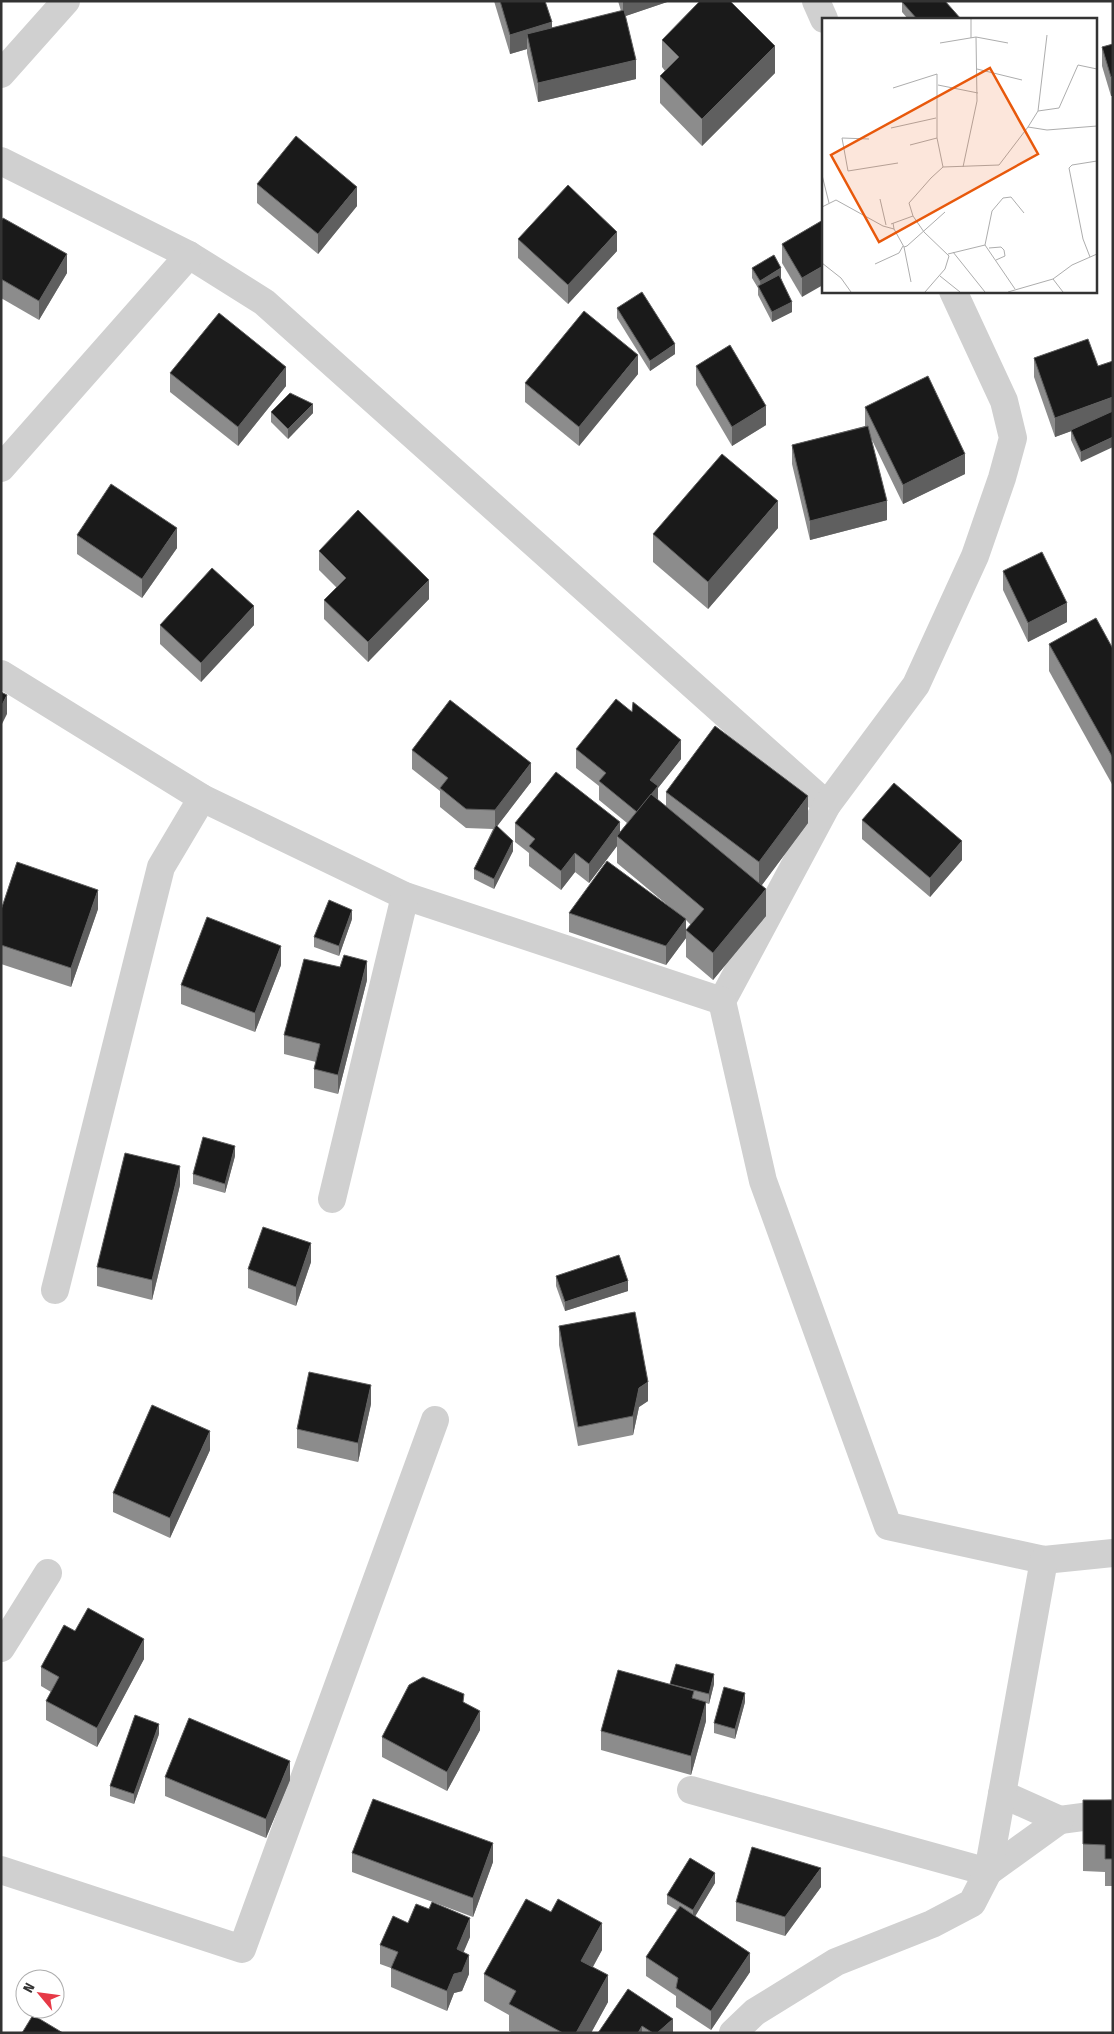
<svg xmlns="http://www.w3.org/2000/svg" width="1114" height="2034" viewBox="0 0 1114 2034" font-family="'Fira Sans Condensed',sans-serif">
  <rect width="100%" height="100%" fill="#fff"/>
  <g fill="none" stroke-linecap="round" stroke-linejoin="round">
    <g stroke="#d0d0d0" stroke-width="28">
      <polyline points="816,1 824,19"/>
      <polyline points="1,74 66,1"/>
      <polyline points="1,161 189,255 264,302 827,805"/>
      <polyline points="953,291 1004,401 1013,438 1002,478 975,556 916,685 827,805 722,1001 763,1181 888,1526 1044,1560 1113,1553"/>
      <polyline points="1,468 189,255"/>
      <polyline points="1,674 202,798 405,896 722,1001"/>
      <polyline points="332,1199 405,896"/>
      <polyline points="55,1290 161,867 202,798"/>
      <polyline points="1,1648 48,1573"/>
      <polyline points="691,1790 988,1872"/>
      <polyline points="1060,1820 1113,1813"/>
      <polyline points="1,1870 242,1949 435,1420"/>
      <polyline points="988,1872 1060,1820 1002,1794"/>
      <polyline points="733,2033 755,2012 836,1962 932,1924 972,1903 988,1872 1044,1560"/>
    </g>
  </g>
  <g fill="#8c8c8c">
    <polygon points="494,1 545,1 552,28 621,11 618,1 670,1 625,16 636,79 538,102 527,53 527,49 510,54"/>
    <polygon points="902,2 961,19 908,19 902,12"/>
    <polygon points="662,40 775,73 702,146 660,103 660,76 665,71 662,67"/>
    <polygon points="1113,44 1111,96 1102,66 1102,47"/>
    <polygon points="257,184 357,206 318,254 257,203"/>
    <polygon points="823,220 802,297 782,263 782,244"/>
    <polygon points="1,221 67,273 39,320 1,298"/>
    <polygon points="518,239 617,251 568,304 518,258"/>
    <polygon points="752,268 781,278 792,312 772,322 758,295 758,288 752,278"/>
    <polygon points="617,308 675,354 650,371 617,318"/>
    <polygon points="1088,339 1081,462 1071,440 1071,431 1055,437 1034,377 1034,358"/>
    <polygon points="696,366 766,425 732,446 696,385"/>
    <polygon points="170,373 286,386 238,446 170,392"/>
    <polygon points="638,374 579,446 525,402 525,383"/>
    <polygon points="865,407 965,474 903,504 871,438 887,520 810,540 792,464 792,445 865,426"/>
    <polygon points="271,412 313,413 288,439 271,422"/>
    <polygon points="778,528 708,609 653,562 653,534"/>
    <polygon points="77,535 177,548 142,598 77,554"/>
    <polygon points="319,551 429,599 368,662 324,619 324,600 337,588 319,570"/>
    <polygon points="1003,571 1067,622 1028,642 1003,590"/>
    <polygon points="160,625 254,625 201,682 160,644"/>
    <polygon points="1049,644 1113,649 1113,786 1049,671"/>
    <polygon points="576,749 681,759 658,788 658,800 666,806 666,792 808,823 761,886 766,916 713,980 686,957 686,930 691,925 686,920 686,938 666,965 569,932 569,913 671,908 617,863 617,846 589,883 575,872 561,890 529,866 529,853 515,842 515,823 620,832 627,823 599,800 599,786 576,768"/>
    <polygon points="412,750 531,782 497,826 513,851 494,889 474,879 474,869 493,829 466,828 440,807 440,791 412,769"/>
    <polygon points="862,820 962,860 930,897 862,839"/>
    <polygon points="98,909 71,987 1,964 1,910"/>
    <polygon points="352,919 339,956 314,947 314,937"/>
    <polygon points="281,965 255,1032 181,1004 181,985"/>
    <polygon points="367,980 338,1094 314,1088 314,1069 316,1062 284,1054 284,1035"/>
    <polygon points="235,1156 225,1193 193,1184 193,1174"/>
    <polygon points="180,1185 152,1300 97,1286 97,1267"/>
    <polygon points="311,1262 296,1306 248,1288 248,1269"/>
    <polygon points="556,1276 628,1291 565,1311 556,1286"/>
    <polygon points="559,1326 648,1401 639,1407 633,1435 578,1446 559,1345"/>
    <polygon points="371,1404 358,1462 297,1448 297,1429"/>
    <polygon points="210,1450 170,1538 113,1512 113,1493"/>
    <polygon points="75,1631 144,1659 97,1747 46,1720 46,1701 51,1692 41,1686 41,1667"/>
    <polygon points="670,1684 714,1684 709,1704 706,1703 706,1721 691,1775 601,1750 601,1731"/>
    <polygon points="464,1702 480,1730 447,1791 382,1757 382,1737"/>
    <polygon points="745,1702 735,1739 714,1733 714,1723"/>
    <polygon points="159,1734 134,1804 110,1796 110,1786"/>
    <polygon points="165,1777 290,1780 266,1838 165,1796"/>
    <polygon points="1083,1800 1113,1800 1113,1886 1105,1886 1105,1872 1083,1871"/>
    <polygon points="352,1853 493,1862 473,1917 352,1872"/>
    <polygon points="715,1883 695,1916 750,1972 711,2030 676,2007 676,1996 646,1976 646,1957 677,1910 667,1904 667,1895"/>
    <polygon points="821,1887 785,1936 736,1921 736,1902"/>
    <polygon points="551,1912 602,1950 593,1967 608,2002 591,2033 513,2033 509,2031 509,2015 484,2001 484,1974"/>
    <polygon points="408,1923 470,1937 463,1952 469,1974 462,1991 454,1993 447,2011 391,1987 391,1968 380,1964 380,1945"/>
    <polygon points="628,1989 673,2033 598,2033"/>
  </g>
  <g fill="#5f5f5f">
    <polygon points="623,1 670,1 623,17"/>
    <polygon points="552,22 552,41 527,34 527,49 510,54 510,35"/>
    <polygon points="775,46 775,73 702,146 702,119"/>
    <polygon points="636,60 636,79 538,102 538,83"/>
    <polygon points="1113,76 1113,96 1111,96 1111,77"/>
    <polygon points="357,187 357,206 318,254 318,234"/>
    <polygon points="617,232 617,251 568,304 568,285"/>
    <polygon points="67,254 67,273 39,320 39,301"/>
    <polygon points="823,266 823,285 802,297 802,278"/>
    <polygon points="781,268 781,278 761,290 760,281"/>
    <polygon points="792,302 792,312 772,322 772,312"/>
    <polygon points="675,344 675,354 650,371 650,361"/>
    <polygon points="638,355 638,374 579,446 579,427"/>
    <polygon points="286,367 286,386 238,446 238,427"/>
    <polygon points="1113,397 1113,416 1055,437 1055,418"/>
    <polygon points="313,404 313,413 288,439 288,429"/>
    <polygon points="766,406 766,425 732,446 732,427"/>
    <polygon points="1113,437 1113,447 1081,462 1081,452"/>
    <polygon points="965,454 965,474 903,504 903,485"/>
    <polygon points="778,501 778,528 708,609 708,582"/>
    <polygon points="887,501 887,520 810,540 810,521"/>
    <polygon points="177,528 177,548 142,598 142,579"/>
    <polygon points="429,580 429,599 368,662 368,642"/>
    <polygon points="1067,603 1067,622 1028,642 1028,623"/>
    <polygon points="254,606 254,625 201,682 201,663"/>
    <polygon points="7,695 7,714 1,726 1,707"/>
    <polygon points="681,740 681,759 658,788 658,805 637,831 650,780"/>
    <polygon points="531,763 531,782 495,829 495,810"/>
    <polygon points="808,796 808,823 759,889 759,862"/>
    <polygon points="620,822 620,839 617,836 617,846 589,883 589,864"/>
    <polygon points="513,841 513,851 494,889 494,879"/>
    <polygon points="962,841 962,860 930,897 930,878"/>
    <polygon points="575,853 575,872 561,890 561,871"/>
    <polygon points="766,889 766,916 713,980 713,953"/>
    <polygon points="98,890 98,909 71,987 71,968"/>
    <polygon points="352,910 352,919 339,956 339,946"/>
    <polygon points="686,919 686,938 666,965 666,946"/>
    <polygon points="281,946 281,965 255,1032 255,1013"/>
    <polygon points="367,961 367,980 338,1094 338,1075"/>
    <polygon points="235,1146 235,1156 225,1193 225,1184"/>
    <polygon points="180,1166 180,1185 152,1300 152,1280"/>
    <polygon points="311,1243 311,1262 296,1306 296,1287"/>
    <polygon points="628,1281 628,1291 565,1311 565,1302"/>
    <polygon points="648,1382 648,1401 639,1407 633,1435 633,1416 639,1388"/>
    <polygon points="371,1385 371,1404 358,1462 358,1443"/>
    <polygon points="210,1431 210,1450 170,1538 170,1518"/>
    <polygon points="144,1639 144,1659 97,1747 97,1728"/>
    <polygon points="714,1674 714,1684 709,1704 709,1694"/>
    <polygon points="745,1693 745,1702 735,1739 735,1729"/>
    <polygon points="706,1702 706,1721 691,1775 691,1756"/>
    <polygon points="480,1711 480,1730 447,1791 447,1772"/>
    <polygon points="159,1724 159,1734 134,1804 134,1794"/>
    <polygon points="290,1761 290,1780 266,1838 266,1819"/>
    <polygon points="493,1843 493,1862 473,1917 473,1898"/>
    <polygon points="821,1868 821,1887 785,1936 785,1917"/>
    <polygon points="715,1873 715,1883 693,1920 693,1910"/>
    <polygon points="470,1918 470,1937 457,1968 457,1949"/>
    <polygon points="602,1923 602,1950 581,1988 581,1961"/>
    <polygon points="750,1953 750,1972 711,2030 711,2011"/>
    <polygon points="469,1955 469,1974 462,1991 454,1993 447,2011 447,1991 454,1974"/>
    <polygon points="608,1975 608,2002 591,2033 576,2033"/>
    <polygon points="673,2019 673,2033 657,2033"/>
    <polygon points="642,2026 642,2033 638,2033"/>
  </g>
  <g fill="#1a1a1a" stroke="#5f5f5f">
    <polygon points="500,1 545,1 552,22 510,35"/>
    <polygon points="700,1 730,1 775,46 702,119 660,76 679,57 662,40"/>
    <polygon points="902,1 945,1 961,19 917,19 902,2"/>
    <polygon points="624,10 636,60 538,83 527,34"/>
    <polygon points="1113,44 1113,76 1111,77 1102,47"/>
    <polygon points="296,136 357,187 318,234 257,184"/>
    <polygon points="568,185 617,232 568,285 518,239"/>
    <polygon points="3,218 67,254 39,301 1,279 1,221"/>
    <polygon points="823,220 823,266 802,278 782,244"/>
    <polygon points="774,255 781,268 760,281 752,268"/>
    <polygon points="779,275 792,302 772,312 758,286"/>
    <polygon points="642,292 675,344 650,361 617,308"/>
    <polygon points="584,311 638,355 579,427 525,383"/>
    <polygon points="219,313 286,367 238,427 170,373"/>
    <polygon points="1088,339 1098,366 1113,361 1113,397 1055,418 1034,358"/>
    <polygon points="730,345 766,406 732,427 696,366"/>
    <polygon points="928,376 965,454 903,485 865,407"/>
    <polygon points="290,393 313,404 288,429 271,412"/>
    <polygon points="1113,411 1113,437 1081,452 1071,430"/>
    <polygon points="868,426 887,501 810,521 792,445"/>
    <polygon points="722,454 778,501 708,582 653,534"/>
    <polygon points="111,484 177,528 142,579 77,535"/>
    <polygon points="358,510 429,580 368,642 324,600 346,578 319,551"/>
    <polygon points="1042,552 1067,603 1028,623 1003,571"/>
    <polygon points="212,568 254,606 201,663 160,625"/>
    <polygon points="1096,618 1113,649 1113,758 1049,644"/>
    <polygon points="1,692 7,695 1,707"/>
    <polygon points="616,699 632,712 633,702 681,740 650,780 658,786 637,812 599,781 606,773 576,749"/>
    <polygon points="450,700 531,763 495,810 466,809 440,788 448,778 412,750"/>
    <polygon points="715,726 808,796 759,862 666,792"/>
    <polygon points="556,772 620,822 589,864 575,853 561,871 529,846 535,839 515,823"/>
    <polygon points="894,783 962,841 930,878 862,820"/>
    <polygon points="651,794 766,889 713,953 686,930 704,909 617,836"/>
    <polygon points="496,825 513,841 494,879 474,869"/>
    <polygon points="607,861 686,919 666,946 569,913"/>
    <polygon points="17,862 98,890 71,968 1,945 1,910"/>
    <polygon points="329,900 352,910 339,946 314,937"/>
    <polygon points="207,917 281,946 255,1013 181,985"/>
    <polygon points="344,955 367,961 338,1075 314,1069 320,1044 284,1035 304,959 340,967"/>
    <polygon points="203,1137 235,1146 225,1184 193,1174"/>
    <polygon points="125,1153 180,1166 152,1280 97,1267"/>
    <polygon points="263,1227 311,1243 296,1287 248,1269"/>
    <polygon points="619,1255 628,1281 565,1302 556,1276"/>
    <polygon points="635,1312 648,1382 639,1388 633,1416 578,1427 559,1326"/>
    <polygon points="309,1372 371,1385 358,1443 297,1429"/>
    <polygon points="152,1405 210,1431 170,1518 113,1493"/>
    <polygon points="88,1608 144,1639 97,1728 46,1701 59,1677 41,1667 64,1625 75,1631"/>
    <polygon points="676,1664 714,1674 709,1694 670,1684"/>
    <polygon points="618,1670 694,1691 692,1698 706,1702 691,1756 601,1731"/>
    <polygon points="423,1677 464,1694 463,1702 480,1711 447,1772 382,1737 409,1685"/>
    <polygon points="724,1687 745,1693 735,1729 714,1723"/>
    <polygon points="135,1715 159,1724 134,1794 110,1786"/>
    <polygon points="189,1718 290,1761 266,1819 165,1777"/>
    <polygon points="373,1799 493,1843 473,1898 352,1853"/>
    <polygon points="1083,1800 1113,1800 1113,1859 1105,1859 1105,1845 1083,1844"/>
    <polygon points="752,1847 821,1868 785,1917 736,1902"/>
    <polygon points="690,1858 715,1873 693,1910 667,1895"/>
    <polygon points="526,1899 551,1912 558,1899 602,1923 581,1961 608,1975 576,2033 563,2033 509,2004 516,1991 484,1974"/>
    <polygon points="432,1902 470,1918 457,1949 469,1955 462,1972 454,1974 447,1991 391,1968 398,1952 380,1945 393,1916 408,1923 416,1904 429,1909"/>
    <polygon points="680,1906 750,1953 711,2011 676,1988 678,1978 646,1957"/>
    <polygon points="628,1989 673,2019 657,2033 653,2033 642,2026 638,2033 598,2033"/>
    <polygon points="33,2015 63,2033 22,2033"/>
  </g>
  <g transform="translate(822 18)">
    <rect width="275" height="275" fill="#fff"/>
    <path fill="none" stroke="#adadad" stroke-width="1" d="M149 1V20M118 25 154 19 186 25M155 51 200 62M116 67 156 75M71 70 115 56V120L121 149M216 93 237 90 256 47 275 51M206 109 216 93 225 17M69 110 114 100M47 121 20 120 26 153 76 145M88 127 115 120M141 149 155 83 154 19M0 157 7 185M58 181 64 207M0 189 14 182 61 208 72 211 71 205M69 206 91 198M72 211 82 229 85 228 123 194M163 227 170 193 181 180 189 179 202 195M82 229 89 264M167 230 179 229 182 232 183 238 174 242M131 234 163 274M126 236 163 227 193 271M268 239 261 221 247 150 250 147 275 143M0 245 19 260 29 274M53 246 77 235 81 228M118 258 138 274M231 261 241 274M103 274 123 251 127 238 102 214 91 198 87 185 109 160 121 149 177 147 206 109 225 112 275 108M186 274 231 261 250 247 275 236"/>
    <path fill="#e8590c" fill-opacity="0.15" stroke="#e8590c" stroke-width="2.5" d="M168 50 216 136 57 224 9 137Z"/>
    <rect width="275" height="275" fill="none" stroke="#333" stroke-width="2.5"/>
  </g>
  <rect width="1114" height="2034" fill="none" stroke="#333333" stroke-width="5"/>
  <g transform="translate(40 1994) rotate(299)"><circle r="24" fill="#ffffff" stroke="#adadad"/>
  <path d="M0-4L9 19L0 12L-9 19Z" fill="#e63946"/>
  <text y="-8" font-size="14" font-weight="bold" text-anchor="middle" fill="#333333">N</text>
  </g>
</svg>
